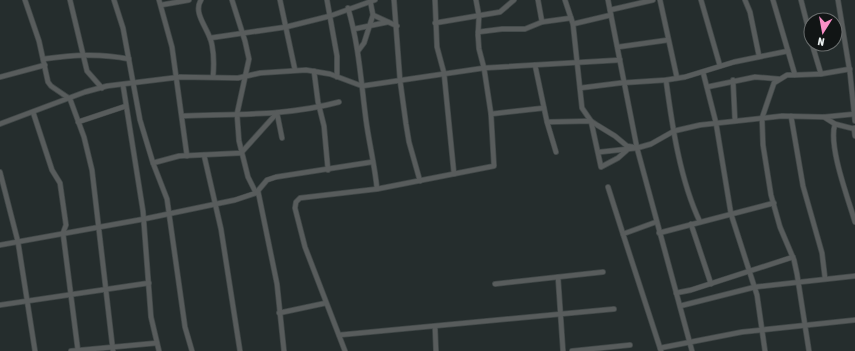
<svg xmlns="http://www.w3.org/2000/svg" width="855" height="351" viewBox="0 0 855 351" font-family="'Asap Condensed',sans-serif">
  <rect width="100%" height="100%" fill="#252d2d"/>
  <g fill="none" stroke-linecap="round" stroke-linejoin="round">
    <defs>
      <g id="minor">
        <polyline points="25,0 39,41 48,82 51,86 70,99 84,137 92,170 113,351"/>
        <polyline points="70,0 87,71 102,88"/>
        <polyline points="114,0 123,28 140,120 153,163 167,199 185,327 192,351"/>
        <polyline points="159,0 172,47 187,156"/>
        <path d="M201 0C192 14 210 30 212 45 214 55 214 66 213 77"/>
        <polyline points="232,0 245,41 249,59 237,114 239,141 248,177 256,193"/>
        <polyline points="280,0 295,70"/>
        <polyline points="327,0 337,56 337,77"/>
        <polyline points="370,0 373,15 397,26"/>
        <polyline points="394,0 400,80 406,124 409,142 420,181"/>
        <polyline points="435,0 437,47 444,73 454,174"/>
        <polyline points="538,0 542,22"/>
        <polyline points="565,0 573,24 582,108 591,121 597,125 615,136 627,146 633,147"/>
        <polyline points="608,0 637,148 692,351"/>
        <polyline points="660,0 677,78"/>
        <polyline points="701,0 720,66"/>
        <polyline points="745,0 750,12 759,56"/>
        <polyline points="773,0 795,75 821,74"/>
        <polyline points="801,0 811,39"/>
        <polyline points="838,0 850,73 855,121"/>
        <polyline points="161,5 189,0"/>
        <path d="M348 8C359 45 361 82 366 120 369 143 375 166 377 189"/>
        <polyline points="610,10 653,0"/>
        <polyline points="435,23 500,12 514,0"/>
        <polyline points="573,24 611,15"/>
        <polyline points="354,29 388,22"/>
        <polyline points="478,32 502,29 525,29 542,22 571,18"/>
        <polyline points="210,38 286,27 330,16 375,0"/>
        <polyline points="812,44 821,74 850,69"/>
        <polyline points="618,47 668,40"/>
        <polyline points="358,51 364,43 373,15"/>
        <path d="M43 59C74 55 98 53 129 59"/>
        <polyline points="535,65 547,122 591,121 601,167 618,158 627,150"/>
        <polyline points="314,71 318,102 324,126 328,170"/>
        <polyline points="703,72 716,123 731,214 757,295 765,351"/>
        <polyline points="795,75 787,75 774,83 762,118 763,145 771,195 780,227 794,260 797,274 809,351"/>
        <polyline points="0,77 45,65"/>
        <path d="M666 80C672 125 680 180 700 222"/>
        <polyline points="733,80 735,121"/>
        <polyline points="123,85 143,211 151,317 159,351"/>
        <polyline points="707,87 755,77 779,79"/>
        <polyline points="580,88 620,83 666,80 685,77 734,62 788,51"/>
        <polyline points="33,112 52,170 60,183 66,225 63,233 78,351"/>
        <polyline points="277,113 282,138"/>
        <polyline points="491,114 544,108"/>
        <path d="M182 116C234 114 288 116 339 102"/>
        <polyline points="791,116 803,186 822,253 825,278"/>
        <polyline points="824,117 835,124 855,129"/>
        <polyline points="78,122 126,106"/>
        <polyline points="547,122 556,152"/>
        <polyline points="0,124 85,92 107,86 180,77 238,78 260,73 306,70 330,74 362,86 484,68 620,60"/>
        <path d="M835 124C828 146 848 198 855 222"/>
        <polyline points="854,128 855,136"/>
        <polyline points="600,152 637,148 651,144 674,131 700,125 782,116 824,117 855,114"/>
        <polyline points="204,155 221,229 240,351"/>
        <polyline points="153,163 179,156 241,153 277,113"/>
        <polyline points="0,172 18,242 35,351"/>
        <polyline points="608,187 623,234"/>
        <polyline points="258,191 277,284 284,351"/>
        <polyline points="656,222 623,234 661,351"/>
        <polyline points="691,224 711,284"/>
        <polyline points="659,233 774,203"/>
        <polyline points="0,245 144,219 235,200 256,193 267,180 276,177 372,162"/>
        <polyline points="558,277 563,351"/>
        <polyline points="495,284 603,272"/>
        <polyline points="676,293 691,290 793,257"/>
        <polyline points="0,305 149,283"/>
        <polyline points="680,306 755,287 855,276"/>
        <polyline points="279,313 326,303"/>
        <polyline points="435,327 436,351"/>
        <polyline points="339,335 614,309"/>
        <polyline points="660,348 742,332 855,320"/>
        <polyline points="71,351 157,343"/>
        <polyline points="345,351 305,247 295,208 296,202 300,198 377,189 494,166 491,114 484,68 479,49 478,35 479,16 476,0"/>
        <polyline points="572,351 630,345"/>
      </g>
    </defs>
    <use href="#minor" stroke="#414848" stroke-width="6"/>
    <use href="#minor" stroke="#585c5c" stroke-width="4.5"/>
  </g>
  <g transform="translate(823 32) rotate(191)"><circle r="19" fill="#111515" stroke="#696d6d"/>
  <path d="M0-3L7 15L0 10L-7 15Z" fill="#fa8fc7"/>
  <text y="-6" font-size="11" font-weight="bold" text-anchor="middle" fill="#ecf1f1">N</text>
  </g>
</svg>
